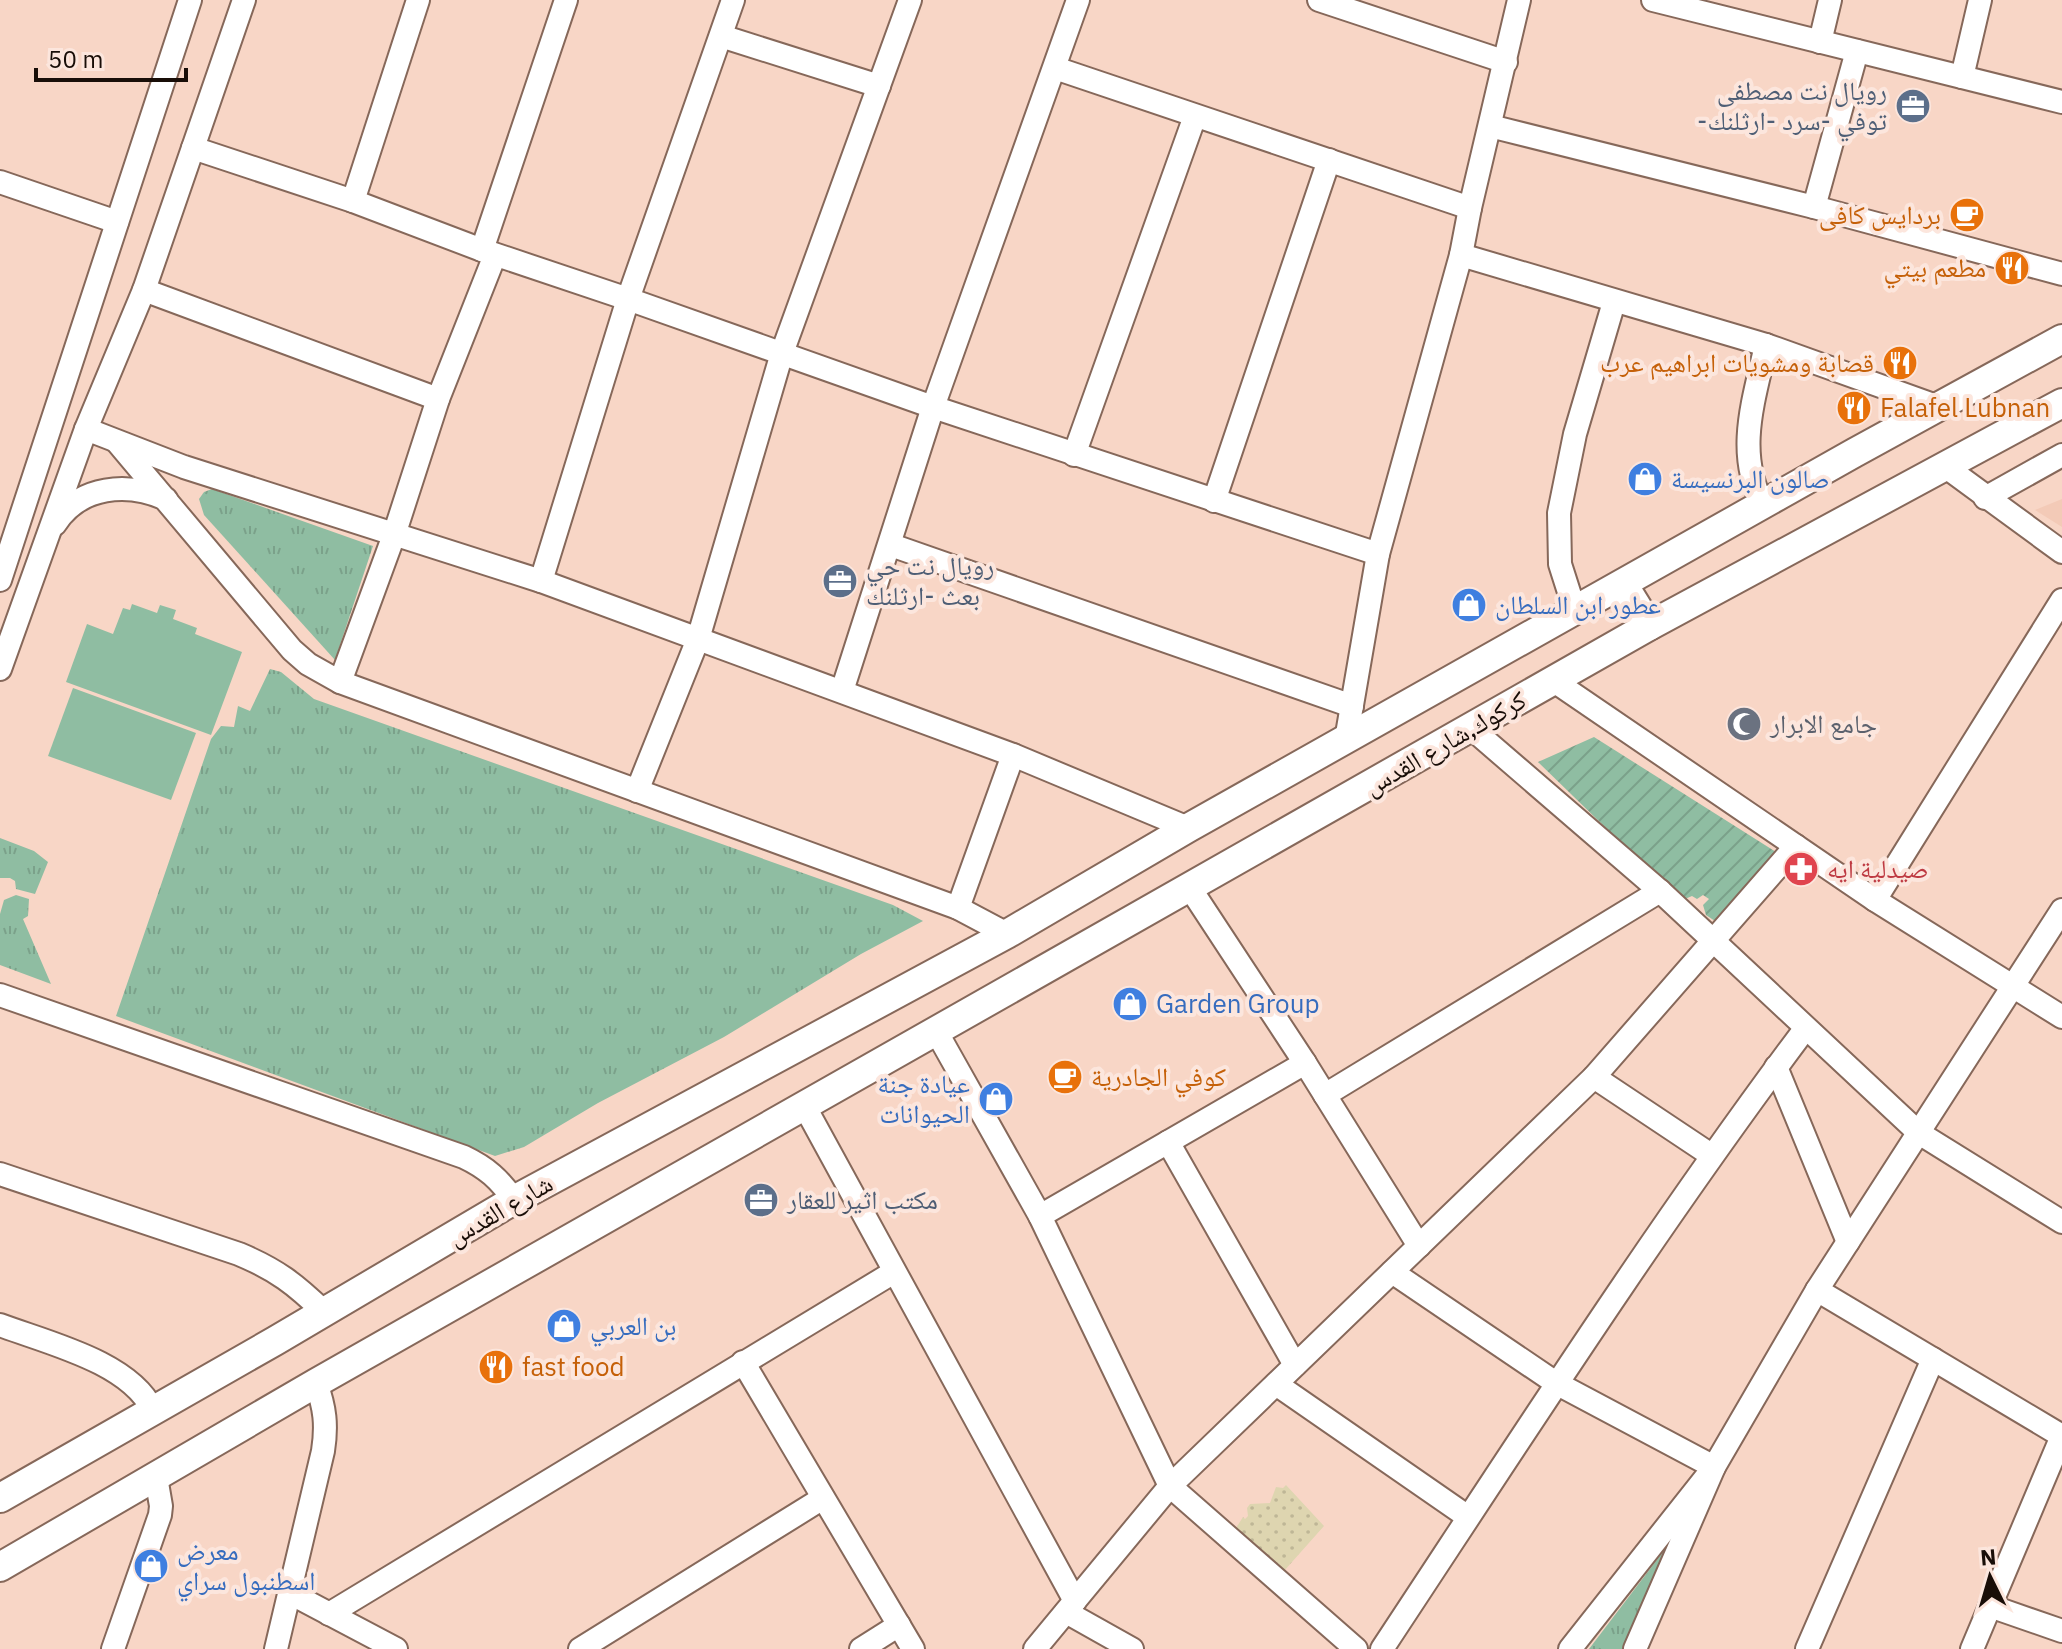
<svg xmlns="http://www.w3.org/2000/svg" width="2062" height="1649" viewBox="0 0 2062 1649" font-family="'IBM Plex Sans','Noto Naskh Arabic',sans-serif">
  <defs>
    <pattern id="grass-tufts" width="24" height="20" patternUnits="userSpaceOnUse" patternTransform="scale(2)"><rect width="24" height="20" fill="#8fbda2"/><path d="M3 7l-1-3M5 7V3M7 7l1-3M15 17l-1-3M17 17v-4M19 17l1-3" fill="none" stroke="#7ba18a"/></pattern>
    <pattern id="sand-dots" width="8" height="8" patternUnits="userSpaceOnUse" patternTransform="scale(2)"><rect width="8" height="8" fill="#ded5b0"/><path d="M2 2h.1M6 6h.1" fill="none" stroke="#beb696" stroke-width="1.8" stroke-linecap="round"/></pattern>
    <pattern id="garden-furrows" width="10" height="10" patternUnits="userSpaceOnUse" patternTransform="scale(2)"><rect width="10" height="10" fill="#8fbda2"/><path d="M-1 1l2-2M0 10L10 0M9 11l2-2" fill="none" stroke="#7ba18a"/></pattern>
  </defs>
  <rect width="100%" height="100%" fill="#f8d6c6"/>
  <polygon fill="#f3cab7" points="2062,499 2062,527 2035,510"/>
  <g fill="url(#grass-tufts)">
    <polygon points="212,489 373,546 335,660 204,515 199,499 204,492"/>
    <polygon points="270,669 281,672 314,699 893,905 923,921 861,954 724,1037 598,1103 524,1147 495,1156 116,1016 211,739 221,726 234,727 238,706 250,711"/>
    <polygon points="0,838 34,851 48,862 35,894 16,889 15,881 10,878 0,878"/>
    <polygon points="16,895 29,899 28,916 23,919 51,984 0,965 0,914 4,900"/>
    <polygon points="1669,1544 1623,1649 1589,1649"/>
  </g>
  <polygon fill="url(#sand-dots)" points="1286,1485 1324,1526 1284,1571 1236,1528 1243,1517 1245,1519 1248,1516 1247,1508 1250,1504 1270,1503 1276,1487 1283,1488"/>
  <polygon fill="url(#garden-furrows)" points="1594,737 1776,852 1776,856 1721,925 1706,915 1703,905 1709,899 1703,895 1697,899 1692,896 1685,899 1679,891 1678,898 1538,762"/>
  <g fill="#8fbda2">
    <polygon points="132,604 157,613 160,605 176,610 173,619 197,628 195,634 242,652 211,735 66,682 87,624 113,634 123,608 130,610"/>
    <polygon points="73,688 196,733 171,800 48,756"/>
  </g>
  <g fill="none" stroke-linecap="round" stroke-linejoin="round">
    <defs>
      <g id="minor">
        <polyline points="1319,0 1506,62"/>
        <polyline points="1653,0 2062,102"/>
        <polyline points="721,36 879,86"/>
        <polyline points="1820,42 1830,0"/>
        <polyline points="1055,68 1470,208"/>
        <polyline points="1962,77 1980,0"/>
        <polyline points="1490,126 1814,207 2062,274"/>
        <polyline points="193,148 353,201 482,250 628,299 933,407 1378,554"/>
        <polyline points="0,182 117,222"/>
        <polyline points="353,201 418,0"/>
        <polyline points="1814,207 1857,51"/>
        <polyline points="482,250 566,0"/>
        <polyline points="1461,255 1766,345 1939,407"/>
        <polyline points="144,290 438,399"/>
        <polyline points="86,429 184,467 541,581 1013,755 1188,828"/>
        <polyline points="117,442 292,650 308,664 340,682 958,908 1007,934"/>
        <polyline points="1074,455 1195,116"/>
        <polyline points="1946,467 2062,552"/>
        <polyline points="1985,498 2062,455"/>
        <polyline points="1214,501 1329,160"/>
        <path d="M1763 505C1735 452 1754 400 1766 345"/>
        <path d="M55 524C80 485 128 482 166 499"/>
        <polyline points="891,545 1352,706"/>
        <polyline points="0,580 190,0"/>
        <polyline points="541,581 628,299 733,0"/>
        <polyline points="1575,611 1560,564 1559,513 1575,434 1614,302"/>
        <polyline points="0,669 86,429 144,290 244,0"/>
        <polyline points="1554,681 1875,900 2062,1017"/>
        <polyline points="340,682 394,535 438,399 495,255"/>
        <polyline points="842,691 933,407 1078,0"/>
        <polyline points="1471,728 1660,891 1919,1133 2062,1222"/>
        <polyline points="1346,740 1378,554 1461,255 1470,208 1519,0"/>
        <polyline points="637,791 698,639 782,353 910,0"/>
        <polyline points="1190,888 1305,1063 1419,1246"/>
        <polyline points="1875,900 2062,600"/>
        <polyline points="958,908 1013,755"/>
        <path d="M0 995 464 1157C487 1168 499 1179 514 1200"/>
        <polyline points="936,1031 1040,1216 1170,1486 1356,1649"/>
        <polyline points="1776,1067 1848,1242"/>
        <polyline points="1594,1077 1711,1155"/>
        <polyline points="1325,1095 1660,891"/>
        <polyline points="805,1107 1075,1601"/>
        <polyline points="1168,1142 1295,1365"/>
        <path d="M0 1174 239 1254C277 1270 295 1284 324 1312"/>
        <polyline points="1040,1216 1305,1063"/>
        <polyline points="1392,1272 1556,1383 1714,1467 1635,1649"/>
        <polyline points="1817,1290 2062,1436 1972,1649"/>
        <path d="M0 1325C48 1343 129 1362 152 1409"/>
        <polyline points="743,1362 913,1649"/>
        <polyline points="1276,1384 1468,1517"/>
        <polyline points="290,1593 396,1649"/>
        <polyline points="1990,1606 2062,1631"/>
        <polyline points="1066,1612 1132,1649"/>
        <polyline points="329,1614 894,1272"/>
        <polyline points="113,1649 160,1515 161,1506 156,1477"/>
        <path d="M276 1649 323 1451C327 1425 325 1408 316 1383"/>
        <polyline points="580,1649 823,1498"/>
        <polyline points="861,1649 899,1625"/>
        <polyline points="1035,1649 1170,1486 1594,1077 1796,846"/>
        <path d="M1382 1649C1520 1440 1655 1229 1805 1029"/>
        <polyline points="1570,1649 1714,1467 1817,1290 2062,910"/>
        <polyline points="1807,1649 1933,1359"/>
      </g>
      <g id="major">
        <polyline points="1623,584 1649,626"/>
        <polyline points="0,1498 275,1341 514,1200 1007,934 1188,828 1854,453 2062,339"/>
        <polyline points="0,1567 316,1383 1649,626 2062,403"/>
      </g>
    </defs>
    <use href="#minor" stroke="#86685a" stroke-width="26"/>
    <use href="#major" stroke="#86685a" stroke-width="32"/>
    <use href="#minor" stroke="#fff" stroke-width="22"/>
    <use href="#major" stroke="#fff" stroke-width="28"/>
  </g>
  <defs>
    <symbol id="office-disc" viewBox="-11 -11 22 22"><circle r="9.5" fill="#5c6f8a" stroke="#fce6dd"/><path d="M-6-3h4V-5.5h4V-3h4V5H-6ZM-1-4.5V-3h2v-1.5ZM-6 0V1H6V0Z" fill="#fff"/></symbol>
    <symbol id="cafe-disc" viewBox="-11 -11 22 22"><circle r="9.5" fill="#e8710a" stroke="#fce6dd"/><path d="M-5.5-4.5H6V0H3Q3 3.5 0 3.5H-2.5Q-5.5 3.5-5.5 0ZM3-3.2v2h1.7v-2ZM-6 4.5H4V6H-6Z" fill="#fff"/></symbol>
    <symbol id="restaurant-disc" viewBox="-11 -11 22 22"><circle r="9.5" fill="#e8710a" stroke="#fce6dd"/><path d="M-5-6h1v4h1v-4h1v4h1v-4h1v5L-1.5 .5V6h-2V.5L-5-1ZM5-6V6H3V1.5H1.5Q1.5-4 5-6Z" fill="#fff"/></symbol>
    <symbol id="shop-disc" viewBox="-11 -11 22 22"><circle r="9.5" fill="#3f7fe0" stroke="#fce6dd"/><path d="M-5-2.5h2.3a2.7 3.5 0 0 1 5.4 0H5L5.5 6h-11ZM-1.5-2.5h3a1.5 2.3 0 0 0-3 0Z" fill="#fff"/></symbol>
    <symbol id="mosque-disc" viewBox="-11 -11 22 22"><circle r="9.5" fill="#6b7280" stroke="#fce6dd"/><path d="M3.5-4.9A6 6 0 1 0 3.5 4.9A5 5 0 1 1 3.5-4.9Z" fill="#fff"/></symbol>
    <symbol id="pharmacy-disc" viewBox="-11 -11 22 22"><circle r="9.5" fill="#e0444e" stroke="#fce6dd"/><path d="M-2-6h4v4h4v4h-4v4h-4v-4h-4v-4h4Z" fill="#fff"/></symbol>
  </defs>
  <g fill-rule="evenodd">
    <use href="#office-disc" x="1893" y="86" width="40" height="40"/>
    <use href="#cafe-disc" x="1947" y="195" width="40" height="40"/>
    <use href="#restaurant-disc" x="1992" y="248" width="40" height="40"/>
    <use href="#restaurant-disc" x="1880" y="343" width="40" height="40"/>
    <use href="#restaurant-disc" x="1834" y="388" width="40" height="40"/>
    <use href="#shop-disc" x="1625" y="459" width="40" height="40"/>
    <use href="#office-disc" x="820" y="561" width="40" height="40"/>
    <use href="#shop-disc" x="1449" y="585" width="40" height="40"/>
    <use href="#mosque-disc" x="1724" y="704" width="40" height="40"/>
    <use href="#pharmacy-disc" x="1781" y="849" width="40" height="40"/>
    <use href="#shop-disc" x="1110" y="984" width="40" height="40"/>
    <use href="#cafe-disc" x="1045" y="1057" width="40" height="40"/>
    <use href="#shop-disc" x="976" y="1079" width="40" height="40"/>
    <use href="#office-disc" x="741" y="1180" width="40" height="40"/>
    <use href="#shop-disc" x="544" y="1306" width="40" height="40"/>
    <use href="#restaurant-disc" x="476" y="1347" width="40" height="40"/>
    <use href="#shop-disc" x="131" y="1546" width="40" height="40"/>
  </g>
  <g text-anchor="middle" stroke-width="8" stroke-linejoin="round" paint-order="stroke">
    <g font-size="26" fill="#4e5e75" stroke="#fce6dd" text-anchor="start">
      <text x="1887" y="100" text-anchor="end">رويال نت مصطفى<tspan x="1887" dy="30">-توفي -سرد -ارثلنك</tspan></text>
      <text x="866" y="575">رويال نت حي<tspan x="866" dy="30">بعث -ارثلنك</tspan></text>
      <text x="787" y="1209">مكتب اثير للعقار</text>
    </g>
    <g font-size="26" fill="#c56008" stroke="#fce6dd" text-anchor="end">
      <text x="1941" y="224">بردايس کافى</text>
      <text x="1986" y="277">مطعم بيتي</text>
      <text x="1874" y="372">قصابة ومشويات ابراهيم عرب</text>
      <text x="1880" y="417" text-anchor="start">Falafel Lubnan</text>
      <text x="1091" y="1086" text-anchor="start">كوفي الجادرية</text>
      <text x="522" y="1376" text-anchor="start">fast food</text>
    </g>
    <g font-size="26" fill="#366cbe" stroke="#fce6dd" text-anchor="start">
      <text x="1671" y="488">صالون البرنسيسة</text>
      <text x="1495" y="614">عطور ابن السلطان</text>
      <text x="1156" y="1013">Garden Group</text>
      <text x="970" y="1093" text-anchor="end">عيادة جنة<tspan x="970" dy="30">الحيوانات</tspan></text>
      <text x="590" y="1335">بن العربي</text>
      <text x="177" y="1560">معرض<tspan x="177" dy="30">اسطنبول سراي</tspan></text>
    </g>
    <g font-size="26" fill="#5b616d" stroke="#fce6dd" text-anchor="start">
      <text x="1770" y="733">جامع الابرار</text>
    </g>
    <g font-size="26" fill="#190e08" stroke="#fce6dd">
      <text transform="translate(1445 743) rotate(-30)" y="9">كركوك,شارع القدس</text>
      <text transform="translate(500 1210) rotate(-30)" y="9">شارع القدس</text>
    </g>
    <g font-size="26" fill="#be3a42" stroke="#fce6dd" text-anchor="start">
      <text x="1827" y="878">صیدلیة ایە</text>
    </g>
  </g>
  <g transform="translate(1990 1577) rotate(355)" stroke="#fce6dd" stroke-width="6" paint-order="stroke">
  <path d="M0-6L14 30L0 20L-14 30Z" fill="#190e08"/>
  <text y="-12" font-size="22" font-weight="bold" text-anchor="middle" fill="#190e08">N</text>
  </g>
  <path d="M36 68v12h150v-12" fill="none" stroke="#190e08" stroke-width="4"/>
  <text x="48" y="68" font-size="24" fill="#190e08" stroke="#fce6dd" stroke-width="6" paint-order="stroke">50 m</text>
</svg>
